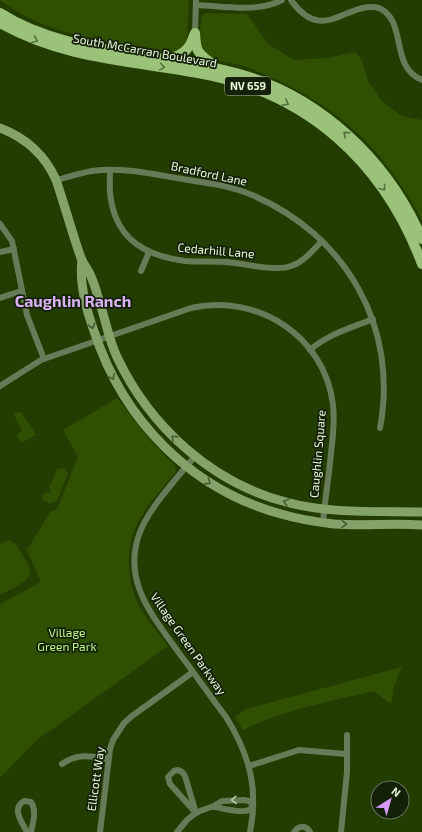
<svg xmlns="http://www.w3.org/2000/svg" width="422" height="832" viewBox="0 0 422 832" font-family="'Exo 2',sans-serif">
  <rect width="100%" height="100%" fill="#223c01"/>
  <g fill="#2f5000">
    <path d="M0 0H189L187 39 185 46 175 53C117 43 47 37 0 0Z"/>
    <path d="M205 13 247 14 268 44 294 60 327 58 355 52 362 60 368 81 382 101 402 116 422 120V220C382 147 338 105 261 73 256 71 250 68 244 66 235 63 210 61 204 54 196 45 201 26 202 16Z"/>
    <path d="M117 398 149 439 175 466 176 470 174 474C162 489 148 503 139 520 125 547 126 580 139 606 147 620 158 633 168 646L37 740 0 778V604L41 582 26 548 29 547 50 512 57 509 78 457 63 430Z"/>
    <polygon points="21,412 28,422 36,435 21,443 17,435 22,431 13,413"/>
    <path d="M64 468 68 474 57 501 50 504 42 499C42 495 43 494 47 492L50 493 51 490 49 488 57 469Z"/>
    <path d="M9 540C17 543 19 549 23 556 26 560 29 565 30 570 31 583 9 590 0 594V544Z"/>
    <path d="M402 667 394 686 391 704 374 691C331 701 283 710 243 730L235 717 246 709Z"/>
  </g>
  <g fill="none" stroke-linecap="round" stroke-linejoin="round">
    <g stroke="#687b58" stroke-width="6">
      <path d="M291 0C323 46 347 0 379 8 408 21 389 67 422 80"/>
      <path d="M196 5C223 6 257 13 282 0"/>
      <polyline points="195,33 196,0"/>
      <path d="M110 170C110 180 109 191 111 200 118 241 147 256 185 261 198 262 212 261 225 262 243 263 275 272 291 266 304 262 313 250 322 241"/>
      <path d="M56 180C68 177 80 173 92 171 120 167 148 173 176 178 202 182 228 185 252 195 346 235 399 327 380 428"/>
      <polyline points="0,224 12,241 27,315 44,359"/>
      <polyline points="0,252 14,249"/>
      <polyline points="141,271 149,252"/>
      <polyline points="0,298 21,291"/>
      <path d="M310 350C328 334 351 328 373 319"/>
      <path d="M0 386 41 360 191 308C257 293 325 336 333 405 335 421 333 437 331 453 329 476 325 499 323 522"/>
      <path d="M195 456C178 477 149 508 140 532 121 581 153 616 179 653 195 674 210 696 226 717 249 754 259 788 250 832"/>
      <path d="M62 764C77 753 91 756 108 759"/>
      <polyline points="249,766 299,750 346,754"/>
      <polygon points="178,770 182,772 185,776 196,813 170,784 168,777 174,771"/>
      <path d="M27 832C22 822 11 809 24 801L31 802C37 811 33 822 31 832"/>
      <polyline points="100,832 110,749 113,740 124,723 132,716 193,672"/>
      <path d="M177 832 187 820 193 815 200 811 214 806 222 801 244 800 249 801 253 805C252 806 251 809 249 810 243 813 221 809 214 806"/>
      <path d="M294 832C299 825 306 825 310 832"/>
      <polyline points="341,832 347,772 347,735"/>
    </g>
    <g stroke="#84a36a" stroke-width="9">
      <path d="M0 128C26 138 45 155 56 180 65 206 72 233 81 258 83 264 88 269 90 274 93 281 96 289 98 297 105 317 108 338 117 357 150 427 212 483 286 502 330 514 377 511 422 512"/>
      <path d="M82 260C79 284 86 309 94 331 123 420 190 489 281 514 298 519 316 522 334 524 363 526 393 523 422 525"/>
    </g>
    <g stroke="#9ac278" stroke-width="10">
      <path d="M0 13C44 41 96 48 147 56 177 61 207 65 236 73 320 96 388 160 422 239"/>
      <path d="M0 23C65 59 127 60 198 73 307 92 384 162 422 264"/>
      <path d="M195 33C196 54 198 52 213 65"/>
      <path d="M169 59C183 55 190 49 194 35"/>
    </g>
  </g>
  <defs><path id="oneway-chevron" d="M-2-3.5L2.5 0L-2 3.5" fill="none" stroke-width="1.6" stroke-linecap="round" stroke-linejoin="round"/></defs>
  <g stroke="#577140">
    <use href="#oneway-chevron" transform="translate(35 40) rotate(22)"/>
    <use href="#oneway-chevron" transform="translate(162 67) rotate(9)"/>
    <use href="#oneway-chevron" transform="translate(286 103) rotate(28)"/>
    <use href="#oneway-chevron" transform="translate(346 134) rotate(-138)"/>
    <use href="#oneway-chevron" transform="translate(383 188) rotate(54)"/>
  </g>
  <g stroke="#465b34">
    <use href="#oneway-chevron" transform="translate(92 326) rotate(73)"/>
    <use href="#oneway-chevron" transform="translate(112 377) rotate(63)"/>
    <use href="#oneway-chevron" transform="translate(174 438) rotate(-136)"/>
    <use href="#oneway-chevron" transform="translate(208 482) rotate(33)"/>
    <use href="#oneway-chevron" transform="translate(286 502) rotate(-165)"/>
    <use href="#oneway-chevron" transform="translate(344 524) rotate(2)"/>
  </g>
  <use stroke="#bbcdac" href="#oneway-chevron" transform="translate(234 800) rotate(176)"/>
  <g text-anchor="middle" stroke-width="3.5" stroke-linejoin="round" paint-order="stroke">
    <rect fill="#142008" stroke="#a8b89b" stroke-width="1" x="225" y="77" width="46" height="18" rx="3"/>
    <g font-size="11" font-weight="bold" fill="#e8f9da">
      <text x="248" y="90">NV 659</text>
    </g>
    <g font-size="12" fill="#e8f9da" stroke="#142008">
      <text transform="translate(145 51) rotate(10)" y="4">South McCarran Boulevard</text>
      <text transform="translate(209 174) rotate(12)" y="4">Bradford Lane</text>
      <text transform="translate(216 251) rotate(5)" y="4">Cedarhill Lane</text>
      <text transform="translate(318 454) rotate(-85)" y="4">Caughlin Square</text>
      <text transform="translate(188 644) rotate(55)" y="4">Village Green Parkway</text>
      <text transform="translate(96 779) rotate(-82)" y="4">Ellicott Way</text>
    </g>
    <g font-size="12" fill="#bcf884" stroke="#142008">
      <text x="67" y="637">Village<tspan x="67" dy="14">Green Park</tspan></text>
    </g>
    <g font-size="16" font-weight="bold" fill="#d9b2f4" stroke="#142008">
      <text x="73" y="307">Caughlin Ranch</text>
    </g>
  </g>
  <g transform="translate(390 800) rotate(37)"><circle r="19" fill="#142008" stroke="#69775c"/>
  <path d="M0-3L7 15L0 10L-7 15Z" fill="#d59bfa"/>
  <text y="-6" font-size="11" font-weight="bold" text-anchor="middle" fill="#e8f9da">N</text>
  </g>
</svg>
